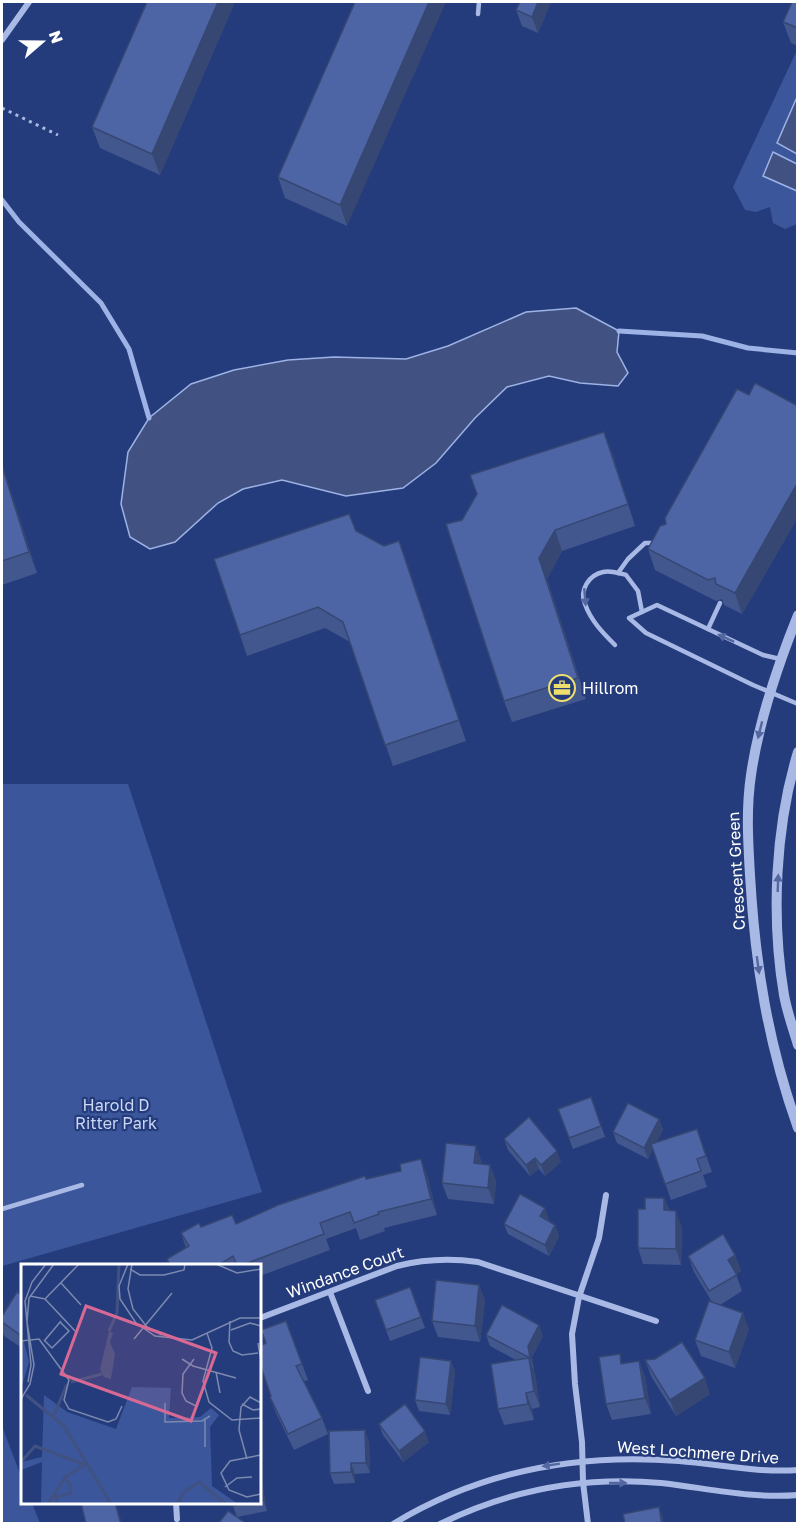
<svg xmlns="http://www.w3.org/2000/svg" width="799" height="1525" viewBox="0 0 799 1525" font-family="'Golos Text',sans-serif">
  <rect width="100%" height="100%" fill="#253c7c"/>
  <g fill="#3b569b">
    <polygon points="797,50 797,97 777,143 797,154 797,164 773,153 763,176 797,191 797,224 785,229 773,223 770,207 756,212 745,210 733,187"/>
    <polygon points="2,784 128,784 262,1192 2,1266"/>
    <polygon points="2,1426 22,1479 22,1502 32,1503 40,1523 2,1523"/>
  </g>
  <g fill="#415282" stroke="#9db2e5" stroke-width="1.5">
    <polygon points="797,97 797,154 777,143"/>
    <polygon points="773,152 797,164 797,191 763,176"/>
    <polygon points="576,308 619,331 617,352 628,373 618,386 580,383 549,376 507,387 475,418 436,463 403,488 346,496 282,480 243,489 218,503 175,542 150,549 130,537 121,504 128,452 149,418 191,384 234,370 288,360 334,357 406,359 448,346 526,312"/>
  </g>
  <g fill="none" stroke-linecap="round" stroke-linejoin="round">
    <g stroke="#9db2e5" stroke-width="5">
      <polyline points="2,200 19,222 101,303 129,349 149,418"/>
      <polyline points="619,331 702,336 748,348 798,353"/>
    </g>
    <polyline stroke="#a9b9e5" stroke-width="3" stroke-dasharray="3 4.5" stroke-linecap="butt" points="2,108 58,135"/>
    <g stroke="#a9b9e5" stroke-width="4.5">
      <polyline points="478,14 479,2"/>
      <polyline points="618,573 628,559 645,543 655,543"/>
      <polyline points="708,629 720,603"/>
      <path d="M615 645C603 633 591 621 585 604 579 590 589 575 603 572 610 570 619 573 626 575L638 591 642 612"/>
      <polyline points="780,659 763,655 657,605 629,618 646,633 753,685 798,704"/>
      <polyline points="2,1209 82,1185"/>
    </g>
    <g stroke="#a9b9e5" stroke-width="6">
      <polyline points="2,40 29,2"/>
      <polyline points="330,1292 368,1391"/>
      <path d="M260 1318 397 1266C425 1259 449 1258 478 1262L656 1321"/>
      <polyline points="176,1502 177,1519"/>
      <path d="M393 1524C480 1471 578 1453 679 1461 718 1464 758 1473 798 1470"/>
      <path d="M440 1524C511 1489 583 1476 661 1483 706 1488 753 1499 798 1495"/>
      <polyline points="588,1524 583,1482 582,1442 575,1384 572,1334 579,1297 599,1238 606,1195"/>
    </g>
    <g stroke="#a9b9e5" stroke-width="10">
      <path d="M798 615C777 667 759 720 751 775 746 809 748 841 750 875 755 964 768 1044 798 1128"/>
      <path d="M798 752C775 827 771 918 784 995 787 1012 793 1028 798 1045"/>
    </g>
  </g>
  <g fill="#42578d">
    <polygon points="147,2 235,2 160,175 100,148 92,127"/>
    <polygon points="355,2 347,226 285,198 278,177"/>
    <polygon points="520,2 551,2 538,33 522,26 516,10"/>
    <polygon points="798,2 798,46 791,43 783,22"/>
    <polygon points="749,395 798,406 798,517 742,614 724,605 722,599 716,601 655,570 648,549 666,524"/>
    <polygon points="612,453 635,526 562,551 547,579 586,699 512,722 504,701 462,520"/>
    <polygon points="2,464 37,573 2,585"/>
    <polygon points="356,531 384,546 399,541 466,741 393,766 350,642 325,628 247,656 240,635"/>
    <polygon points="591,1097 605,1137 573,1149 558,1109"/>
    <polygon points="659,1119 663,1130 656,1142 697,1129 712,1172 703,1175 707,1187 671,1200 653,1149 648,1159 617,1143 613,1132"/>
    <polygon points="504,1139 561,1162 545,1176 539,1169 530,1176 508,1150"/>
    <polygon points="482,1162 481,1164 490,1165 496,1181 494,1204 448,1199 442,1183"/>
    <polygon points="427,1175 437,1215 384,1228 385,1231 360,1240 356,1228 326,1239 330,1250 260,1276 260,1266 170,1266 167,1259 186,1248 181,1233 201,1227 236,1224 366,1179"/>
    <polygon points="664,1198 669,1210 682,1227 681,1265 643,1264 638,1248 645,1209"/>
    <polygon points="549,1219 548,1220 555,1225 559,1236 549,1256 508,1234 504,1224"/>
    <polygon points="735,1255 741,1271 736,1274 742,1291 720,1305 749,1329 735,1368 701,1356 695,1340 712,1302 694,1272 688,1256"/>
    <polygon points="479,1285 485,1301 480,1342 438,1337 432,1321"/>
    <polygon points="410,1287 425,1328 390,1341 375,1300"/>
    <polygon points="22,1295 22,1348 4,1336 2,1329 2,1316"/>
    <polygon points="286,1321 308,1380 304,1381 322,1418 328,1434 294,1450 276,1413 270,1397 271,1396 266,1343"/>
    <polygon points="486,1335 543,1336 532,1357 534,1369 533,1369 535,1374 540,1407 532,1409 534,1420 504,1425 498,1409 516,1360 490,1346"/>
    <polygon points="645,1360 710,1394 676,1416 651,1376"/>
    <polygon points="451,1361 455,1372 450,1415 419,1411 415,1400"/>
    <polygon points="639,1361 645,1377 651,1414 612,1420 606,1404 623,1363"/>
    <polygon points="379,1424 429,1442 403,1462 383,1435"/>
    <polygon points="369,1441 370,1473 355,1474 355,1483 334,1484 330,1473"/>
    <polygon points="260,1472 261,1477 267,1511 237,1517 232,1503 231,1503 260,1503"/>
  </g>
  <g fill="#364773">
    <polygon points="218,2 235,2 160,175 152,154"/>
    <polygon points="429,2 446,2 347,226 340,205"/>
    <polygon points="538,2 551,2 538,33 532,17"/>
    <polygon points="604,432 612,453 635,526 628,504"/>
    <polygon points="2,464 37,573 29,552 2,466"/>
    <polygon points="798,482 798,517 742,614 735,593"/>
    <polygon points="555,530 562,551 547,579 586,699 539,558"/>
    <polygon points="399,541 407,562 466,741 459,720"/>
    <polygon points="659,1119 663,1130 648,1159 644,1148"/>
    <polygon points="476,1146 482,1162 480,1180 474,1163"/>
    <polygon points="557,1151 561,1162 545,1176 541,1165"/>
    <polygon points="535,1158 539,1169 530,1176 526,1165"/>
    <polygon points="421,1159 427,1175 437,1215 431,1199"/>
    <polygon points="490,1165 496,1181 494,1204 488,1188"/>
    <polygon points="664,1198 670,1215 664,1210"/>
    <polygon points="545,1208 549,1219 544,1227 540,1216"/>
    <polygon points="676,1211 682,1227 681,1265 676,1249"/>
    <polygon points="555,1225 559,1236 549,1256 545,1245"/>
    <polygon points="735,1255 741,1271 734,1276 728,1260"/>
    <polygon points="479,1285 485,1301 480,1342 475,1326"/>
    <polygon points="743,1313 749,1329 735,1368 729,1352"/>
    <polygon points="539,1325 543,1336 532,1357 534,1369 530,1358 528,1346"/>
    <polygon points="529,1358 535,1374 540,1407 534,1391"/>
    <polygon points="451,1361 455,1372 450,1415 446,1404"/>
    <polygon points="639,1361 645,1377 651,1414 645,1398"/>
    <polygon points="705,1378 710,1394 676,1416 670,1400"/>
    <polygon points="526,1393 532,1409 534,1420 528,1404"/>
    <polygon points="365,1430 369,1441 370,1473 366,1463"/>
    <polygon points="425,1431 429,1442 403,1462 399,1451"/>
    <polygon points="351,1463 355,1474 355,1483 351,1472"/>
    <polygon points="260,1472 261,1477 267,1511 263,1500 260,1480"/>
    <polygon points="115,1503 116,1503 122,1524 121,1524"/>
    <polygon points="659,1507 663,1518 664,1524 662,1524"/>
  </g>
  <g fill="#4d65a4" stroke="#364773" stroke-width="1.5">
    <polygon points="147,2 218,2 152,154 92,127"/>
    <polygon points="355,2 429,2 340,205 278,177"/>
    <polygon points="520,2 538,2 532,17 516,10"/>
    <polygon points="792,2 798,2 798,28 783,22"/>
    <polygon points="755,383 798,406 798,482 735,593 716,584 715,578 708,580 648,549 660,526 666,524 665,518 737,389 749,395"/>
    <polygon points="604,432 628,504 555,530 539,558 578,678 504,701 446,524 462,520 477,494 470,475"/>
    <polygon points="2,466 29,552 2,561"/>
    <polygon points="349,514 356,531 384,546 399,541 459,720 385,745 343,622 318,607 240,635 214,559"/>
    <polygon points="591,1097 601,1126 569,1138 558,1109"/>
    <polygon points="628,1103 659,1119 644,1148 613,1132"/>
    <polygon points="529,1117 557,1151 541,1165 535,1158 526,1165 504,1139"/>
    <polygon points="697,1129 706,1156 697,1159 701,1171 665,1184 651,1144"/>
    <polygon points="446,1143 476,1146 474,1163 490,1165 488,1188 442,1183"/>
    <polygon points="421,1159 431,1199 378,1212 379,1214 354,1223 350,1212 320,1223 324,1234 240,1266 237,1266 233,1256 217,1266 171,1266 167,1259 189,1246 181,1233 199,1223 201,1227 232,1215 236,1224 278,1205 365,1176 366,1179 401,1171 400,1164"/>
    <polygon points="520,1194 545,1208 540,1216 555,1225 545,1245 504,1224"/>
    <polygon points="645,1198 664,1198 664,1210 676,1211 676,1249 638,1248 638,1209 645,1209"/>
    <polygon points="723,1234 735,1255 728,1260 737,1275 709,1291 688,1256"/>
    <polygon points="436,1280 479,1285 475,1326 432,1321"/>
    <polygon points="410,1287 421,1317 386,1330 375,1300"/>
    <polygon points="17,1292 22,1295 22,1336 2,1322 2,1316"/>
    <polygon points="709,1301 743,1313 729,1352 695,1340"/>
    <polygon points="502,1305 539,1325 528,1346 530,1358 486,1335"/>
    <polygon points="286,1321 302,1364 296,1366 322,1418 288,1434 270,1397 271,1396 260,1364 260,1346 266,1343 261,1330"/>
    <polygon points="682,1342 705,1378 670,1400 645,1360 655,1359"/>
    <polygon points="620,1354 621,1364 639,1361 645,1398 606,1404 599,1357"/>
    <polygon points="420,1357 451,1361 446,1404 415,1400"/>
    <polygon points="529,1358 534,1391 526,1393 528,1404 498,1409 491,1364"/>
    <polygon points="405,1404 425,1431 399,1451 379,1424"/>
    <polygon points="365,1430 366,1463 351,1463 351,1472 330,1473 329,1431"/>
    <polygon points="260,1480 263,1500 260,1501"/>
    <polygon points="81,1503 115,1503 121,1524 86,1524"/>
    <polygon points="232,1503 250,1503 232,1506"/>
    <polygon points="659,1507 662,1524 625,1524 623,1514"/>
    <polygon points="228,1511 247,1524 218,1524"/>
  </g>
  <defs><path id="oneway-solid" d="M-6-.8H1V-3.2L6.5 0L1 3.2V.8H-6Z" transform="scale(1.5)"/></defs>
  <g fill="#5368a1">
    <use href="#oneway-solid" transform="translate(585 597) rotate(85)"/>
    <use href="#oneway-solid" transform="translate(726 638) rotate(-155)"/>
    <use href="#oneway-solid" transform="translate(760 730) rotate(104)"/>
    <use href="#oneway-solid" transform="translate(778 883) rotate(-88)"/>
    <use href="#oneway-solid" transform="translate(758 965) rotate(82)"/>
    <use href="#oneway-solid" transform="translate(551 1465) rotate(171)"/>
    <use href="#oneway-solid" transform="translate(618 1483)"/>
  </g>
  <defs>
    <symbol id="office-ring" viewBox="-11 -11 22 22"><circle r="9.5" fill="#253c7c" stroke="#eedf6d" stroke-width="1.5"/><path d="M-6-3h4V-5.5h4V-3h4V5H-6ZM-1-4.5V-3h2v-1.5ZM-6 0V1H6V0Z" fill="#eedf6d"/></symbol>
  </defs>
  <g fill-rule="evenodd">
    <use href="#office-ring" x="547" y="673" width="30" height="30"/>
  </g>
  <g text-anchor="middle" stroke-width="4.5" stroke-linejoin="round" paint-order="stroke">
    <g font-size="16" fill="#fff" stroke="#253c7c" text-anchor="start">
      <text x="582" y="694">Hillrom</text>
    </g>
    <g font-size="16" fill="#fff" stroke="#253c7c">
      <text transform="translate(736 871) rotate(-93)" y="6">Crescent Green</text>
      <text transform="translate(345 1272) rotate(-20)" y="6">Windance Court</text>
      <text transform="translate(698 1452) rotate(4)" y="6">West Lochmere Drive</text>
    </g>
    <g font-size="16" fill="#cbd7f4" stroke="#253c7c">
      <text x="116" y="1111">Harold D<tspan x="116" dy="18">Ritter Park</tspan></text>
    </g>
  </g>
  <g transform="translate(21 1264)">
    <rect width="240" height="240" fill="#253c7c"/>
    <path d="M0 78H3L8 98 0 125ZM111 123 150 124 148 154 179 153 190 144 198 151 189 163 191 222 217 240H20L21 198 0 206V198L21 193 23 131 46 148 95 165Z" fill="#3b569b"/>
    <path d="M88 67 92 69 89 78 94 90 90 115 83 113 79 105Z" fill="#415282"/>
    <path fill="none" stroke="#415282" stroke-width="3" d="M88 67 96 49 98 0M50 118 81 110M5 131 43 162 90 240M32 153 46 120M0 198 14 182 65 201M27 240 44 213 63 201M36 240 35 233 50 229 49 220 43 214M150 240 157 239 162 229 178 218 205 240"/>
    <path fill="none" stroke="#7c8ab0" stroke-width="1.5" d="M107 0 98 22 99 35 115 59 134 72 171 76 219 54H240M111 0 107 25 112 45 126 63 141 71M195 0 216 9 240 5M109 5 119 11H143L163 6 164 0M40 19 60 41M9 32 24 35 58 0M24 35 56 69M209 57 208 78 212 87 221 91 237 89M210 66 229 59 240 62M186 69 191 84 182 117 188 138 211 156 240 154M113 75 151 29M23 76 31 84 48 67 39 58M24 76 40 57M0 77 18 75 48 116 43 136 48 145 87 158 95 155 101 142M237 79 240 97M161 95 172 102 215 114M173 95 162 110 161 129 165 137 175 142M195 108 199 129M7 118 10 101 4 37 11 18 25 0M0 135 9 120 13 101 6 58 8 34 33 0M144 139V158L181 157 189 152M221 140 232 146 240 145M184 156V183M240 191 209 197 200 209 208 226 226 233 240 230M226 195 218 166 220 143 229 133 240 139M204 223 216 214 231 213"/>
    <path fill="#d76994" fill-opacity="0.15" stroke="#d76994" stroke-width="3" d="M65 42 195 89 170 157 40 110Z"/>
    <rect width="240" height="240" fill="none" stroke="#fff" stroke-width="3"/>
  </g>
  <rect width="799" height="1525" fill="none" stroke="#ffffff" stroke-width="6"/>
  <g transform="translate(42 42) rotate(70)" stroke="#253c7c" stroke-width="4.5" paint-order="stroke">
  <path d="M0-4.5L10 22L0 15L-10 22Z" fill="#ffffff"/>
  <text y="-9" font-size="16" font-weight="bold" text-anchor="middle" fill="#ffffff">N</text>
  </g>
</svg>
